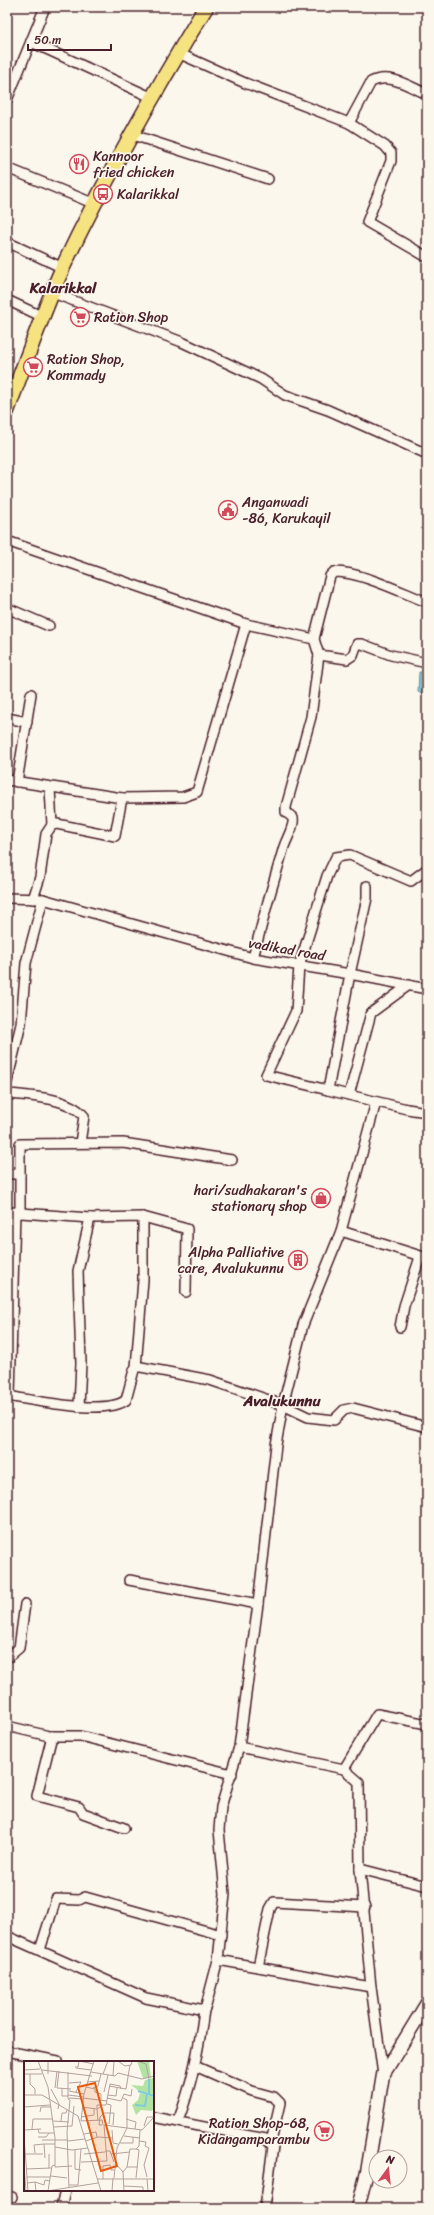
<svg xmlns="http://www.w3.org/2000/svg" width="434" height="2215" viewBox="0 0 434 2215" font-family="Sriracha,sans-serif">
  <rect width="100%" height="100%" fill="#fbf7ec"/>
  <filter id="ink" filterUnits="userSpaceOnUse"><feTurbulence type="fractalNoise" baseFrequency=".025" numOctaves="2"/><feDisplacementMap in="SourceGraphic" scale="8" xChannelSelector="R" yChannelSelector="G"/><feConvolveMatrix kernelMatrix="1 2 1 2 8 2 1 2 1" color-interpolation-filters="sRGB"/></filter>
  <g filter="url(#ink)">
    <polygon fill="#7dccda" stroke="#698794" points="419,672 427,673 427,696 418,692"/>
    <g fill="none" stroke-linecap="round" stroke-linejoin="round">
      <defs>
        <g id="street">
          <polyline points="31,42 153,98"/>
          <polyline points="178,53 245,83 349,123 385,146 391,153 391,161 367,222 427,257"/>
          <polyline points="7,100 45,7"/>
          <path d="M349 123 371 82C389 72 410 87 427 94"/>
          <polyline points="133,135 268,179"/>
          <polyline points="7,168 95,204"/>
          <polyline points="7,242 63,268"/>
          <polyline points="53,293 182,342 261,379 285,395 328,410 427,454"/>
          <polyline points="7,300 43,317"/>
          <path d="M7 541 246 624 314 639 319 655 311 717 286 807V812L293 818C295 826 285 841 283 850 272 886 262 922 253 958"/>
          <polyline points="7,608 49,626"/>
          <path d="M314 639 330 576 334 572C359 571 403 593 427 602"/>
          <polyline points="319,655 347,659 353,655 357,644 362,644 391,655 427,663"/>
          <polyline points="7,718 27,722"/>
          <polyline points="7,780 122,798 183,797 197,792 246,624"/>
          <polyline points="17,782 31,694"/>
          <polyline points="50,788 52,825"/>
          <polyline points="367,886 367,898 350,974 427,989"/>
          <polyline points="7,898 43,899 253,958 350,974 328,1090 407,1109 427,1112"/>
          <polyline points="33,899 40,877 46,834 52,825 57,824 115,836 122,798"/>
          <polyline points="7,1082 21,1024 26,963 43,899"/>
          <polyline points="328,1090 266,1075 296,1011 299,966 327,876 336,857 350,855 411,881 427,869"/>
          <path d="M7 1091 10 1094C32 1096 69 1098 84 1116L80 1143"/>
          <polyline points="349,1095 371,1013 409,985"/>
          <polyline points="7,1174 20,1174"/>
          <polyline points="7,1212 90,1218 143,1217 143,1280 136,1367"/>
          <polyline points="20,1213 20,1144 123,1143 232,1160"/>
          <polyline points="143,1217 187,1229 186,1292"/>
          <polyline points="341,1231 427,1258"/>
          <polyline points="400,1327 404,1306 420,1257"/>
          <path d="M7 1396C33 1400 106 1416 126 1400L134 1370 136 1367H141L210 1380 283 1405 308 1417 334 1420 344 1410 353 1408 427 1427"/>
          <polyline points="10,1396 15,1212"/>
          <polyline points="79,1407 81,1363 78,1271 90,1218"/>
          <polyline points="129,1580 258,1604"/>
          <polyline points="7,1658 19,1648 25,1604"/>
          <polyline points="7,1726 49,1736 80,1736 232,1774"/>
          <polyline points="52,1736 37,1796 79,1807 83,1813 124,1828"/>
          <polyline points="239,1747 344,1769 359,1782 360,1869 371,1987 383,2075"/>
          <polyline points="344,1769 377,1714 427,1724"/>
          <polyline points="360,1869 427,1886"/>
          <polyline points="7,1936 146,1998 204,2010 206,2006 218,1960 225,1894 219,1830 221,1807 239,1747 258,1604 276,1445 283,1405 303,1325 341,1231 376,1102"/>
          <polyline points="40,1950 56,1899 79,1900 85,1897 221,1935"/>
          <polyline points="218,1960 371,1987"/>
          <polyline points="258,1967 270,1909 274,1902 365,1907"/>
          <polyline points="7,2051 58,2061"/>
          <polyline points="195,2066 252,2091 274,2097 280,2103 271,2142"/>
          <polyline points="153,2117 266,2139 273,2146 265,2208"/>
          <path d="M178 2121C192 2085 199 2049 204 2010"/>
          <polyline points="7,2197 12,2197"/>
          <polyline points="61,2208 65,2190"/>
        </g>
        <polyline id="secondary" points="358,2208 367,2172 383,2075 427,2003"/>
        <path id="primary" d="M7 411C25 363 42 314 63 267 105 178 155 91 206 7"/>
      </defs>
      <use href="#street" stroke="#4a1f2b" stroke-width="12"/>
      <use href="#secondary" stroke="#4a1f2b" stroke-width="15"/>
      <use href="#primary" stroke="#4a1f2b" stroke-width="17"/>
      <use href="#street" stroke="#fbf7ec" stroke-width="9"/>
      <use href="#secondary" stroke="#fbf7ec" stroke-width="12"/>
      <use href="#primary" stroke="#f5e382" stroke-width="14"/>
    </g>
  </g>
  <defs>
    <symbol id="restaurant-ring" viewBox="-11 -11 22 22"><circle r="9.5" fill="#fbf7ec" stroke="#d1495b" stroke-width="1.5"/><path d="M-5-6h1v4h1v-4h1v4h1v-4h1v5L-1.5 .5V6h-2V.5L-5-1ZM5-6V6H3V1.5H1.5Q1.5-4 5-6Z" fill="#d1495b"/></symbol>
    <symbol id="bus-ring" viewBox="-11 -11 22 22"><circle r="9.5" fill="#fbf7ec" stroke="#d1495b" stroke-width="1.5"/><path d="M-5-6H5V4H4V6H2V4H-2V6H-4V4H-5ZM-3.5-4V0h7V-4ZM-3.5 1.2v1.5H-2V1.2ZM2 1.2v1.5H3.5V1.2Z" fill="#d1495b"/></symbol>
    <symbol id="supermarket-ring" viewBox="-11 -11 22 22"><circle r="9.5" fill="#fbf7ec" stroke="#d1495b" stroke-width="1.5"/><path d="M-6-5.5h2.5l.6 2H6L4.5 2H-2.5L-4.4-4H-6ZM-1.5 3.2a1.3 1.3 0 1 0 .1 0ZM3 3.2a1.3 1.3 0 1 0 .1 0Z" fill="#d1495b"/></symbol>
    <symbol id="civic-ring" viewBox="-11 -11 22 22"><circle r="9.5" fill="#fbf7ec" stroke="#d1495b" stroke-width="1.5"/><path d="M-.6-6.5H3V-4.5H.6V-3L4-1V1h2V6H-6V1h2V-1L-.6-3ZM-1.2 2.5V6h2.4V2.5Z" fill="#d1495b"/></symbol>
    <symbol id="shop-ring" viewBox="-11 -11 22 22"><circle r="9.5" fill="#fbf7ec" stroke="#d1495b" stroke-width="1.5"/><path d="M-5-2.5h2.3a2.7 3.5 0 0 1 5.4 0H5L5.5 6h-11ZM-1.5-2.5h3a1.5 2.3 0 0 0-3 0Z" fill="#d1495b"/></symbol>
    <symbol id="building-ring" viewBox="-11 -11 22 22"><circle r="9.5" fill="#fbf7ec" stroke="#d1495b" stroke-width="1.5"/><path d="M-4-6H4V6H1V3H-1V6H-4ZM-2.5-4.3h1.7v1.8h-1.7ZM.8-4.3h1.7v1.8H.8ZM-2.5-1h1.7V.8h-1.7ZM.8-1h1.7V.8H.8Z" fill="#d1495b"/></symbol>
  </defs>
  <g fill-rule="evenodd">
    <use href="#restaurant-ring" x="68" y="153" width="22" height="22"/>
    <use href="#bus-ring" x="92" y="183" width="22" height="22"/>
    <use href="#supermarket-ring" x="69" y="306" width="22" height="22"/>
    <use href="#supermarket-ring" x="22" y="356" width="22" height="22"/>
    <use href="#civic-ring" x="217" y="499" width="22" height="22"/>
    <use href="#shop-ring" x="310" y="1187" width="22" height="22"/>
    <use href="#building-ring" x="287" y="1249" width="22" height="22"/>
    <use href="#supermarket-ring" x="313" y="2120" width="22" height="22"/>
  </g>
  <g text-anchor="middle" stroke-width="3.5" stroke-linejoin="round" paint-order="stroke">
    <g font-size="14" fill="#4a1f2b" stroke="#fbf7ec" text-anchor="start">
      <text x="93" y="161">Kannoor<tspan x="93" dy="16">fried chicken</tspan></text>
      <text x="117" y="199">Kalarikkal</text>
      <text x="94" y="322">Ration Shop</text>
      <text x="47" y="364">Ration Shop,<tspan x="47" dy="16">Kommady</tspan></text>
      <text x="242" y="507">Anganwadi<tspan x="242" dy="16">-86, Karukayil</tspan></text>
      <text x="307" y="1195" text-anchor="end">hari/sudhakaran's<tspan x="307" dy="16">stationary shop</tspan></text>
      <text x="284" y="1257" text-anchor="end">Alpha Palliative<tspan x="284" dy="16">care, Avalukunnu</tspan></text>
      <text x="310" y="2128" text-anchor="end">Ration Shop-68,<tspan x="310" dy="16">Kidangamparambu</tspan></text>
    </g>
    <g font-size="14" fill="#4a1f2b" stroke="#fbf7ec">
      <text transform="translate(287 949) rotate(10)" y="5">vadikad road</text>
    </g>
    <g font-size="15" font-weight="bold" fill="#4a1f2b" stroke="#fbf7ec">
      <text x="63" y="293">Kalarikkal</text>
      <text x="282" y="1406">Avalukunnu</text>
    </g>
  </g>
  <g transform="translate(24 2061)">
    <rect width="130" height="130" fill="#fbf7ec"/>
    <path d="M113 0H125L127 17H119ZM129 17 130 34 115 30 107 24 119 25 121 19ZM116 32 130 36V47L128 50 117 49 112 54 108 44 114 39Z" fill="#b3e3a3"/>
    <path fill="none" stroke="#7dccda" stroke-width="2" d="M114 30 130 35M125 34V18M111 44 121 45 123 33"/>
    <path fill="none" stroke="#b4a19f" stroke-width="1" d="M14 0 24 26 31 77V104L28 105 24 130M24 0V13M94 0 101 5 107 4 108 0M116 1 122 3 125 18M51 6H54L55 0 70 3M52 7 67 9M0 9 16 8M18 9 68 15M35 10 33 27 47 28M44 11V38L46 39 43 71 45 127M67 11 91 15 94 12 118 18 130 15M0 13H18M6 13V23L11 28V33M79 13 84 0M89 15 90 0M63 21 75 20M45 22 57 21 52 31M85 25 102 28 106 4M62 26 71 28V31L77 33V39M31 27 33 10M69 27 74 25 77 13M27 28 35 43 34 48M38 28V35H44M45 30 60 33M80 31 84 14M0 34H18L54 55 77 130M44 34 60 36M84 34 92 35 93 27M45 37 59 38M59 37 83 40M83 37 97 40 100 33 107 35 108 28M83 43 87 44 85 63M0 46 26 44M58 46 73 48 78 45M73 47V44H82L86 23 96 25 97 28M73 48 74 60M16 51 17 46H27M57 56 70 54V47M102 58 112 61 111 68M29 60 45 61M37 60 38 52H42L43 49M57 60 78 59 79 64M57 60 60 33 70 0M78 64H75L76 56 80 52H90L89 64M80 64 103 67V39L99 37M120 65 123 56H129M30 66 48 65 50 45M8 68 9 58H28M14 68 15 72H30M0 69 17 68M88 69 89 82 94 83M60 73 72 71 73 76M0 75 4 130M100 75 116 77M14 76H22L25 72M18 79H44M44 80 61 78M62 80 74 76 89 77M115 80 122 81 121 85 125 87 120 104 123 116M96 82H109V76M31 86 48 89 64 87M51 89V108L57 109M81 90H86L90 101M11 92 10 84 20 83M1 93H19M60 93 81 91M87 93 106 91M21 97 20 83H31M57 101 83 100 80 64M92 103 99 111 103 106H114M31 104V106L48 105M0 105 2 130M103 106 106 88H112M25 107V93M2 108 27 107M99 111 100 130M27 115 43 117M3 116H26M90 117 93 87 103 67 118 69 130 56M112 117 115 89 112 88 115 85 116 69M73 118H130M79 118V105L86 104 87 109H90M123 118 124 130M11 121 20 124 21 119 26 120M3 122 11 121 12 130M45 124H54L57 88M100 125 119 126V130M23 130 74 122M88 130 89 117"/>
    <path fill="#e8590c" fill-opacity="0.15" stroke="#e8590c" stroke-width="2" d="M71 22 93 105 77 110 54 26Z"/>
    <rect width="130" height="130" fill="none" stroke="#4a1f2b" stroke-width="2"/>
  </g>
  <rect width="434" height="2215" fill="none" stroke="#fbf7ec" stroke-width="24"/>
  <rect x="12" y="12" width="410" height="2191" fill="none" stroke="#4a1f2b" stroke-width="1.5" filter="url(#ink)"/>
  <g transform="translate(388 2169) rotate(15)"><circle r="19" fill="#fbf7ec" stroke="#b4a19f"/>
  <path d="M0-3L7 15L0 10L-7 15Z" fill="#d1495b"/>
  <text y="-6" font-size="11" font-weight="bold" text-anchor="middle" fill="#4a1f2b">N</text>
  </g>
  <path d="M28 44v6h83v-6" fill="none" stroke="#4a1f2b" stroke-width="2"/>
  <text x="34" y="44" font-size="12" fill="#4a1f2b" stroke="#fbf7ec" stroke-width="3" paint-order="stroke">50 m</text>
</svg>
